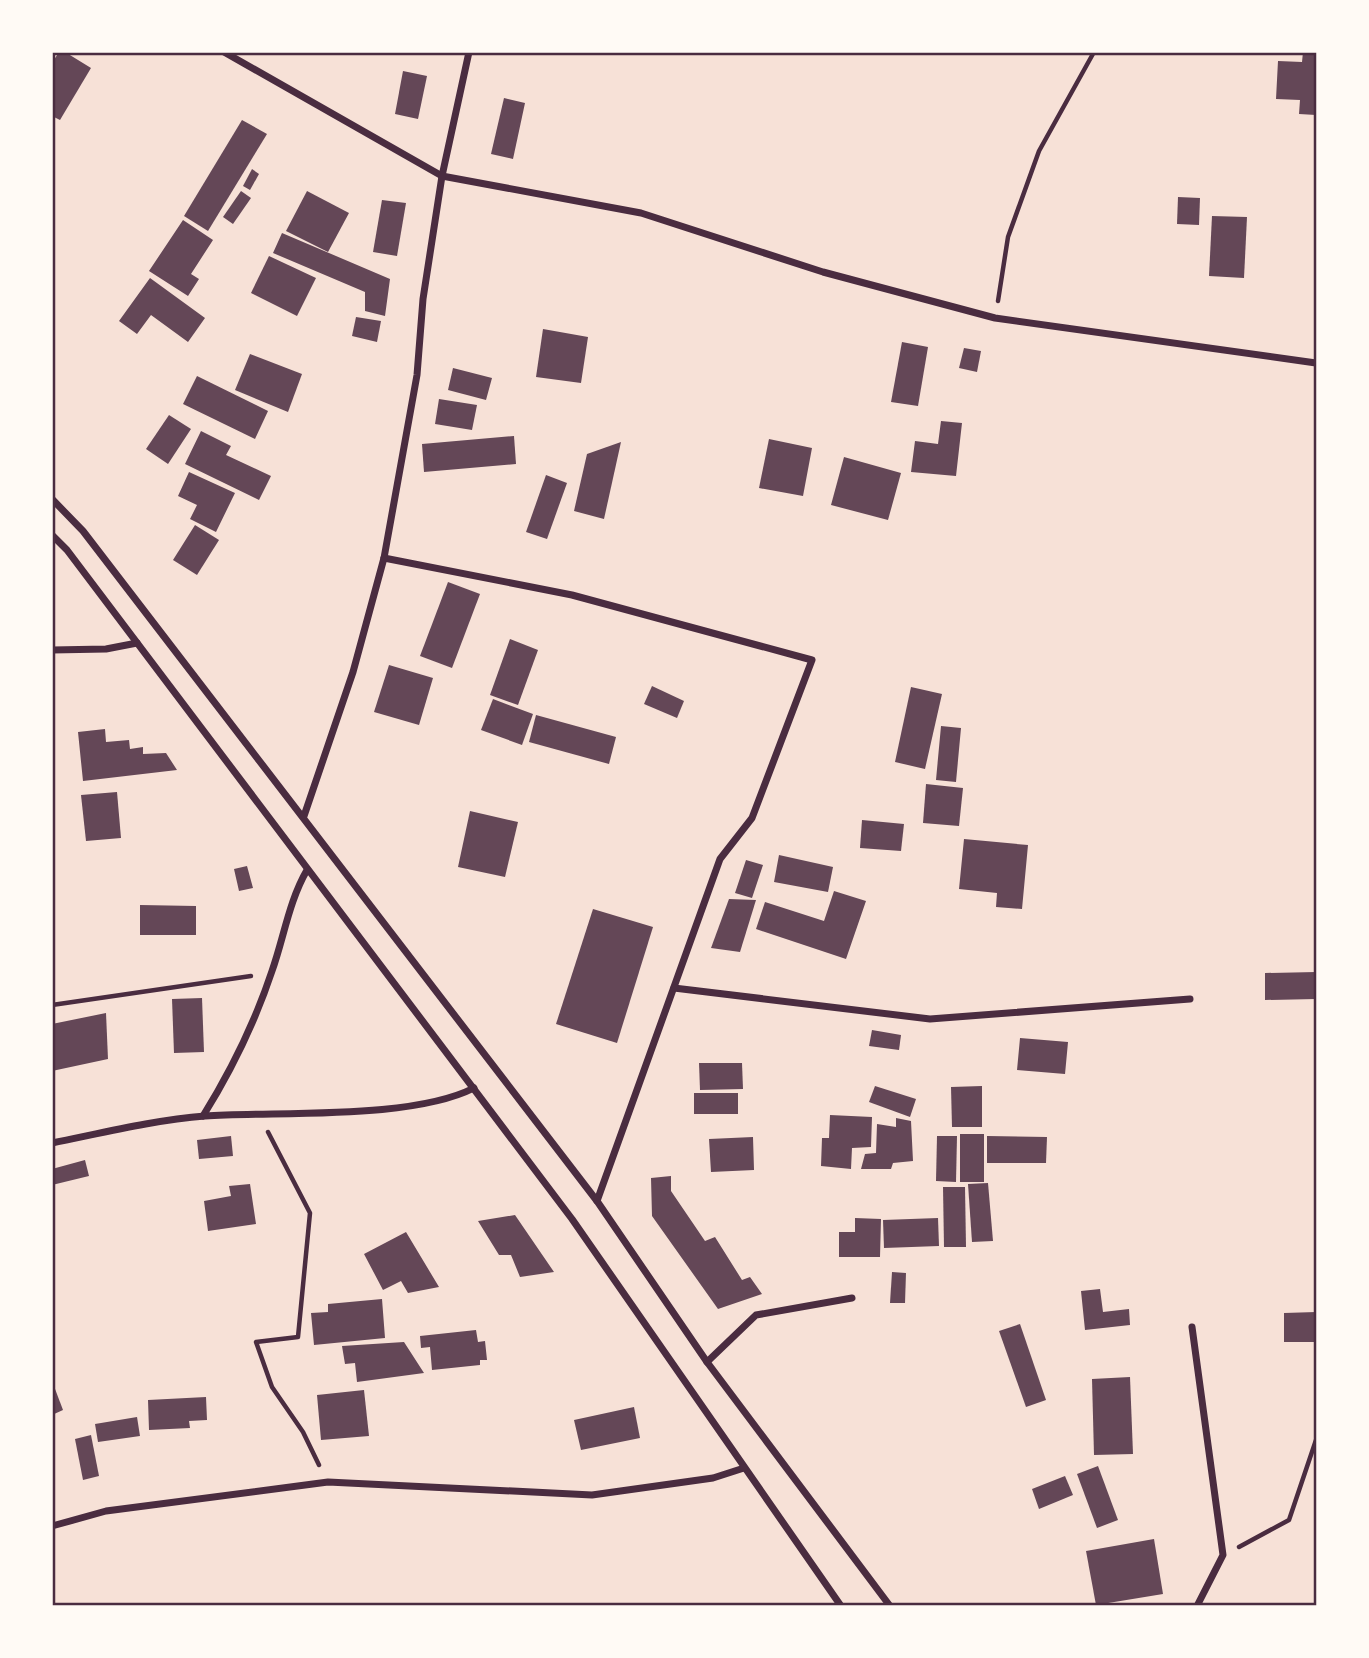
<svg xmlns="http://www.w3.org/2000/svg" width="1369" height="1658" viewBox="0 0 1369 1658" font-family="'Sofia Sans Condensed',sans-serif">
  <rect width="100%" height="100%" fill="#f7e1d7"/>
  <g fill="#644757">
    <polygon points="59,52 65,52 91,68 60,120 52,116 52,63"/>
    <polygon points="1303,52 1316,52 1316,115 1299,114 1300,100 1276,99 1278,61 1302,62"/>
    <polygon points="403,71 427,76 418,119 395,114"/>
    <polygon points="504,98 525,103 513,159 491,154"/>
    <polygon points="242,120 267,134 208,231 184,216"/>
    <polygon points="252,169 259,174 250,190 243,186"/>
    <polygon points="241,191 251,198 233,224 223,217"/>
    <polygon points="307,191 349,213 328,252 286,231"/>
    <polygon points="1178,197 1200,198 1199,225 1177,224"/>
    <polygon points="382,200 406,203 397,256 373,252"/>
    <polygon points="1212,216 1247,217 1244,278 1209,276"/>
    <polygon points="183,220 213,240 191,274 199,279 188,296 149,271"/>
    <polygon points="282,233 390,279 385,316 365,311 365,292 273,253"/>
    <polygon points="269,256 316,278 297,316 251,293"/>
    <polygon points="150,278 205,318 188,342 151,315 137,334 119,321"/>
    <polygon points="356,317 381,321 377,342 352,336"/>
    <polygon points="543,329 588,337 581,383 536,377"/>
    <polygon points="902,342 928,347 918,406 891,402"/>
    <polygon points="964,348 981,351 977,372 959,368"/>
    <polygon points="250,354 302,374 288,412 235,390"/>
    <polygon points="453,368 492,378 486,400 448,390"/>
    <polygon points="197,376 268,411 255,439 183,404"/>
    <polygon points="439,399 477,405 472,430 435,424"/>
    <polygon points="169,415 191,429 168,464 146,449"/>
    <polygon points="941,421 962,423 956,476 911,472 915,441 938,444"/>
    <polygon points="201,431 231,446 226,455 271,476 259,500 185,464"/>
    <polygon points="514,436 516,464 424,472 422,444"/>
    <polygon points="769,439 812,448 803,496 759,488"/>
    <polygon points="621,442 604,519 574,511 587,454"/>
    <polygon points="844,457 901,473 888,520 831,505"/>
    <polygon points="189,472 235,493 216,532 190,519 197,505 178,496"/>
    <polygon points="546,475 567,483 547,539 526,532"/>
    <polygon points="195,525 219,540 197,575 173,560"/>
    <polygon points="448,582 480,594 452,668 420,656"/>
    <polygon points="510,639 538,650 518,705 490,695"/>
    <polygon points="389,665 433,678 419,725 374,712"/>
    <polygon points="652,686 684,701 677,718 644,704"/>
    <polygon points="911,687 942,694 925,769 895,762"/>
    <polygon points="493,699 533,714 522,745 481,730"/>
    <polygon points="536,715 616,737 609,764 529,742"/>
    <polygon points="941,726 961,728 956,782 936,780"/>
    <polygon points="105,729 106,742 129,740 130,749 143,747 143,754 166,753 177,770 83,781 78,732"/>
    <polygon points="926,784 963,788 959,826 923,823"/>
    <polygon points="117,792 121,838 86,841 81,795"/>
    <polygon points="470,811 518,822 505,877 458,867"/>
    <polygon points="862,820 904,824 901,851 860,848"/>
    <polygon points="964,839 1028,845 1022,909 996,907 997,893 959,889"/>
    <polygon points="779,855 833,867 828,892 774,882"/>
    <polygon points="746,860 763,865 752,898 735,893"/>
    <polygon points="247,866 253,888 239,891 234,869"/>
    <polygon points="834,891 866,901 846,959 756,929 765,902 824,921"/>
    <polygon points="729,899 756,900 740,952 711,948"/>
    <polygon points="140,905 196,906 196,935 140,935"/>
    <polygon points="593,909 653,927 617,1043 556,1024"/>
    <polygon points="1316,972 1316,999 1265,1000 1265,973"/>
    <polygon points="202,998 204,1052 174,1053 172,999"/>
    <polygon points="106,1013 108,1059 52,1071 52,1024"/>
    <polygon points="872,1030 901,1035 899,1050 869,1046"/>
    <polygon points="1020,1038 1068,1042 1065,1074 1017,1070"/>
    <polygon points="699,1063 742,1063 743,1089 700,1090"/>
    <polygon points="875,1086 916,1099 910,1117 869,1102"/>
    <polygon points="982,1086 982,1127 952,1127 951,1087"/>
    <rect x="694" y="1093" width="44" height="21"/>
    <polygon points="830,1115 872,1117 871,1147 852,1148 851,1169 821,1166 822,1138 829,1138"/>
    <polygon points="896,1118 911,1121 913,1161 893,1163 891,1169 861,1169 865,1154 876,1153 877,1124 896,1127"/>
    <rect x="960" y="1134" width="24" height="48"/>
    <polygon points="231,1136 233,1156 199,1159 197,1140"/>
    <polygon points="937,1136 957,1136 956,1182 936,1181"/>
    <polygon points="987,1136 1047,1137 1046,1163 987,1163"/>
    <polygon points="753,1137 754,1170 711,1172 709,1139"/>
    <polygon points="85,1160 89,1176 52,1185 52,1169"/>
    <polygon points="671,1176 671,1191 705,1241 715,1237 742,1280 750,1277 762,1294 718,1309 652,1216 651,1178"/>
    <polygon points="988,1183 993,1241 972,1242 968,1184"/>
    <polygon points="250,1184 256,1224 208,1231 204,1201 231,1196 229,1186"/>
    <polygon points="943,1187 965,1187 966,1247 944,1247"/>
    <polygon points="515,1215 554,1272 520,1277 511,1255 499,1255 478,1221"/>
    <polygon points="855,1218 881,1219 880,1257 839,1257 839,1232 855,1232"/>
    <polygon points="938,1218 939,1246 884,1248 883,1220"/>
    <polygon points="406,1232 439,1287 408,1293 401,1281 383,1290 364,1254"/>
    <polygon points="892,1272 906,1273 905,1303 890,1303"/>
    <polygon points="1100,1289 1103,1312 1129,1309 1130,1325 1085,1330 1081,1291"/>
    <polygon points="382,1299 385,1338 314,1345 311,1313 328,1312 328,1304"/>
    <polygon points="1316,1312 1316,1342 1284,1342 1284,1313"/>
    <polygon points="1020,1324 1046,1400 1026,1407 999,1331"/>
    <polygon points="476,1330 478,1342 485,1341 487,1360 480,1360 480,1365 432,1370 430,1347 421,1348 420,1336"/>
    <polygon points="404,1342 424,1373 357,1382 355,1363 345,1364 342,1346"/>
    <polygon points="1130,1377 1133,1454 1094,1455 1092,1379"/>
    <polygon points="52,1381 63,1410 52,1415"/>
    <polygon points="364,1390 369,1436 321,1440 317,1395"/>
    <polygon points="206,1397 207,1420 189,1421 190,1428 149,1430 148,1400"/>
    <polygon points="634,1407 640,1438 581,1450 574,1420"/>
    <polygon points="137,1417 140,1436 98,1442 95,1424"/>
    <polygon points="91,1435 99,1476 83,1480 75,1439"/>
    <polygon points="1098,1466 1118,1520 1097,1528 1077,1474"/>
    <polygon points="1065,1476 1073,1495 1039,1509 1032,1489"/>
    <polygon points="1154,1539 1163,1594 1096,1605 1086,1551"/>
  </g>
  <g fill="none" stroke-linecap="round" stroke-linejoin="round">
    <g stroke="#4a2c40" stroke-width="4.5">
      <polyline points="998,301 1008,237 1039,151 1094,52"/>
      <polyline points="52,1005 251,976"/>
      <polyline points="268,1132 310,1213 298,1337 256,1342 272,1387 303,1432 319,1465"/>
      <polyline points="1239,1547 1289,1520 1316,1440"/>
    </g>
    <g stroke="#4a2c40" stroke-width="7">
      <polyline points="224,52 442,176 641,213 823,272 995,318 1316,363"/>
      <polyline points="52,499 83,531 597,1201 707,1362 890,1606"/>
      <polyline points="52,535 67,550 572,1219 841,1606"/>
      <polyline points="384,558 572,595 812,660 752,818 720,859 597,1201"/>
      <polyline points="52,650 106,649 137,643"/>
      <polyline points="304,816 353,672 384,558 417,375 423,299 442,176 469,52"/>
      <polyline points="674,988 930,1019 1190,999"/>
      <path d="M203 1116C231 1071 255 1022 272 971 284 937 289 901 307 870"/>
      <path d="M52 1143C102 1133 154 1120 205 1116 278 1111 411 1120 474 1088"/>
      <polyline points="1192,1327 1223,1555 1197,1606"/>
      <polyline points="707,1362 756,1315 852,1298"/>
      <polyline points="52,1526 106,1511 328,1482 592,1495 713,1478 744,1468"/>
    </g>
  </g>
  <rect width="1369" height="1658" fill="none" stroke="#fffaf5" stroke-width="108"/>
  <rect x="54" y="54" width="1261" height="1550" fill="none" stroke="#4a2c40" stroke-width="2.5"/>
</svg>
